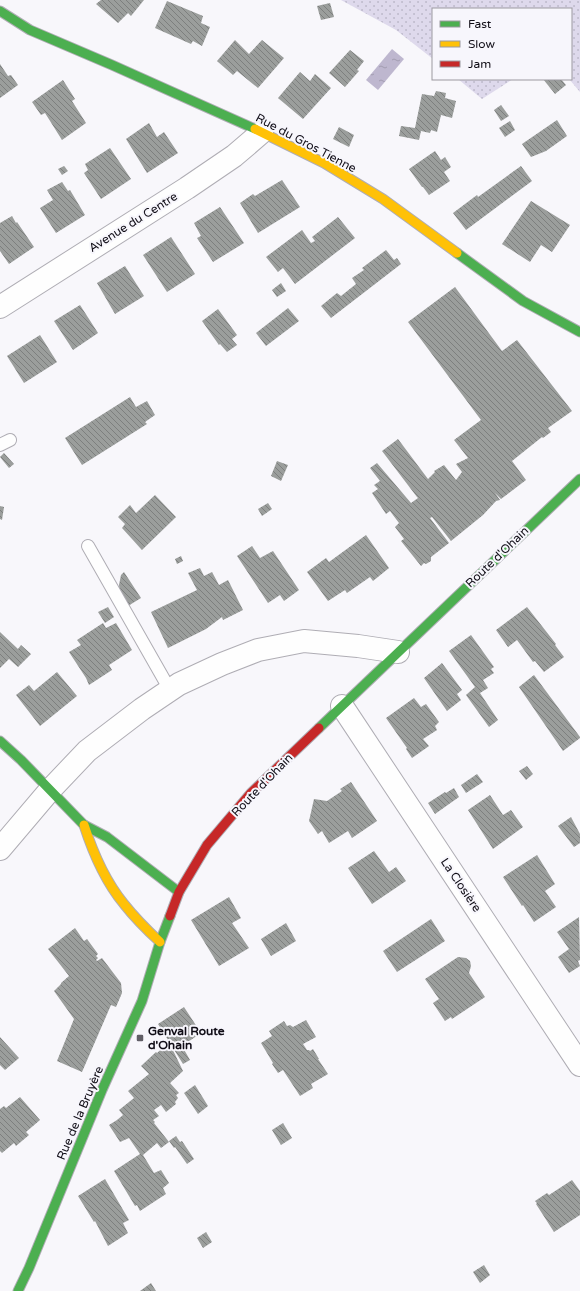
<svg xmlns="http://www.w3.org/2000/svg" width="580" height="1291" viewBox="0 0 580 1291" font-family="'Varela Round',sans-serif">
  <defs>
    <pattern id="grass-dots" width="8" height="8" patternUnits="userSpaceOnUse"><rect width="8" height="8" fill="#ded9ec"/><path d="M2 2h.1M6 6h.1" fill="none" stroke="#bdb9ca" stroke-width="1.8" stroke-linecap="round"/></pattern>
    <pattern id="water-ripples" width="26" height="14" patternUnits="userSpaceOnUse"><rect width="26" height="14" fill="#beb7cf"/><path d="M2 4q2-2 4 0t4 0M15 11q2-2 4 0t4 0" fill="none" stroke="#a29cb1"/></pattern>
    <pattern id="building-back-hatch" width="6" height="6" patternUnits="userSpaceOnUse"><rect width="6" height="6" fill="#9b9e9c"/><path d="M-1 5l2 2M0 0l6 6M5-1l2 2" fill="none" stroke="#7d7f7e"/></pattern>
  </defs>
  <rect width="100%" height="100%" fill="#f8f7fb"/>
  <g fill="url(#grass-dots)">
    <polygon points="341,0 580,0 580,92 569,79 571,79 571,9 433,9 433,59 396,30"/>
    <polygon points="458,79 513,79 482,99"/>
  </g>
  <polygon fill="url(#water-ripples)" points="392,49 404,59 378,90 366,80"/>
  <g fill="url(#building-back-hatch)">
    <polygon points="101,0 144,0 131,16 128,13 118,23 96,4"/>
    <polygon points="167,1 203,16 201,23 210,27 202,46 193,41 191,44 155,28"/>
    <polygon points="330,3 334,17 321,20 317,6"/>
    <polygon points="235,40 249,54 262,40 284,58 258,88 237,71 233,75 217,61"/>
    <polygon points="350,50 364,61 357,70 359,71 345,87 329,73"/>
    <polygon points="0,64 8,76 11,75 18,85 0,98"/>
    <polygon points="300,72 310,81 315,74 331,88 303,119 278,98"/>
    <polygon points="543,79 561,79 566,85 555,94"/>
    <polygon points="63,80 75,99 72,101 86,123 62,140 45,113 41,115 32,102"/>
    <polygon points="436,91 446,93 445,98 456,101 452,118 441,115 437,132 431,130 430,133 421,131 419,140 399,136 401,126 415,128 422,94 434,96"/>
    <polygon points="501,105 509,116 501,121 494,110"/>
    <polygon points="557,120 567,136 546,151 531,157 522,144"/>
    <polygon points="510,121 515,130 505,137 499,128"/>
    <polygon points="149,123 157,137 164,132 178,153 147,173 126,139"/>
    <polygon points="339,127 354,135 349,147 333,139"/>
    <polygon points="110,148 131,179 101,199 84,173 88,170 85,164"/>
    <polygon points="435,151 441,160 445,157 451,167 444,172 450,181 429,195 423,187 422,187 409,169"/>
    <polygon points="64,166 68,171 62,175 58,169"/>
    <polygon points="521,166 532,181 466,230 453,213 477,195 478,197"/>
    <polygon points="282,180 300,207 258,233 240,203 253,194 255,196"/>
    <polygon points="62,182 68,191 70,190 85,215 56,233 40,208 53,200 47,190"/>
    <polygon points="531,201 570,225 552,252 541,245 530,262 502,244"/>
    <polygon points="220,207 244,243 213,262 197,238 201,236 194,223"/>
    <polygon points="12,216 16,223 17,222 34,247 9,264 0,251 0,223"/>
    <polygon points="338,217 355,238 295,284 283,268 278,272 266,257 302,230 311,243 315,241 312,237"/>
    <polygon points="171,237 195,274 167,292 143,255"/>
    <polygon points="386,250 394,260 397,258 401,264 331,318 321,306 337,293 341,296 356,284 352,278 364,270 362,268"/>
    <polygon points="125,266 144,296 115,314 97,283"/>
    <polygon points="281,283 286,291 277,297 272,290"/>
    <polygon points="455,287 502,351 517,340 572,411 548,428 551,432 543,438 542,437 512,461 526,480 501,499 495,493 500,500 496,501 483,515 451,541 432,517 430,518 449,543 431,557 431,561 426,564 424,563 421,566 401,541 404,539 395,527 399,523 390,511 386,514 372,493 378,489 374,485 380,481 370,468 377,463 411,503 418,498 417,497 382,451 398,439 428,479 435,472 434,471 444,465 456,480 462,472 456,464 468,458 454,440 481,420 408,322"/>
    <polygon points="80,305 98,333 73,350 54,321"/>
    <polygon points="288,308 299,321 266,346 256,333"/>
    <polygon points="218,309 237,335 232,339 237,345 227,352 220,344 219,345 202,321"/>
    <polygon points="40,335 57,362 24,383 7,356"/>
    <polygon points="130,397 136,407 147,401 155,415 145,422 147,424 82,465 65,438"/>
    <polygon points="4,453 14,464 9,468 0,457"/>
    <polygon points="277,461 288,465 281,481 271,476"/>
    <polygon points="155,495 176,517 142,550 122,528 125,524 118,517 130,505 136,513"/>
    <polygon points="268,503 272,509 262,516 258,509"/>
    <polygon points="0,506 4,507 2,520 0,519"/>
    <polygon points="366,535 389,568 373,581 370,577 347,593 345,590 328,601 307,572 326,558 329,562"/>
    <polygon points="252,546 260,558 273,551 299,590 284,601 280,595 268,603 237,556"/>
    <polygon points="181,556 183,561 177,564 175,559"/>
    <polygon points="200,568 204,576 212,572 219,585 228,580 243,610 223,620 222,617 206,629 168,648 151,612 197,590 188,573"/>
    <polygon points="124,572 141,598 128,606 120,595 119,585 121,575"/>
    <polygon points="108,607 114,617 105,623 98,612"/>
    <polygon points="527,607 556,644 555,645 564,657 544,672 535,661 533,662 517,640 508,647 496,630"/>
    <polygon points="103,623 106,628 116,623 132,650 109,665 112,670 89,685 86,678 69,652 81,645 77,640"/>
    <polygon points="0,632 18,649 21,645 31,654 18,667 9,659 0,668"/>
    <polygon points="471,635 494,667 491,669 494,673 483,680 488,688 480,693 498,720 489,727 466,695 475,687 449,651"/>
    <polygon points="442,663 462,690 457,694 461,700 447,711 424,678"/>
    <polygon points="57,672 77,696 40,726 16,695 29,685 34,691"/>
    <polygon points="534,675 580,737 580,738 563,751 519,687"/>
    <polygon points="414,698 421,707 426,704 439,722 435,726 437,730 423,739 429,746 412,758 406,749 407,748 386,718"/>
    <polygon points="527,766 533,774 526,780 519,771"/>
    <polygon points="477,774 483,782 466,793 461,785"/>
    <polygon points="351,782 377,821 352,838 348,831 329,843 322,831 318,834 309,821 314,799 327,801 342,791 340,789"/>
    <polygon points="454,788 459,797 435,814 428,803 445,792 446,793"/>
    <polygon points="490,795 503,815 511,810 523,827 493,849 468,810"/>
    <polygon points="571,817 580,834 580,843 574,847 558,826"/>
    <polygon points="374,851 389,872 396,867 406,881 372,904 348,868"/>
    <polygon points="537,855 555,884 545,891 556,907 534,922 523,905 522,906 503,877"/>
    <polygon points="229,897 241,918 232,923 249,948 219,966 191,920"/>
    <polygon points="579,917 580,960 578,961 580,966 569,973 558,957 569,949 557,932"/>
    <polygon points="431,919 445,941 397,972 383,951"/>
    <polygon points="286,923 296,941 271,956 261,939"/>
    <polygon points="75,928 84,941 87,939 98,954 96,956 98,958 96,960 97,961 102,958 121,983 122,993 116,1007 111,1005 82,1072 57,1061 74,1019 54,991 61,984 61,983 69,976 48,949"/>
    <polygon points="458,957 466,958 470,961 471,966 469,973 485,997 452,1019 451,1017 445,1021 433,1003 439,999 425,979"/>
    <polygon points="184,1007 201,1033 182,1046 190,1060 183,1064 158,1024"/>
    <polygon points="306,1020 316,1037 303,1044 307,1050 309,1050 310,1051 313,1049 319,1059 318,1059 328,1074 311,1084 313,1088 300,1096 283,1070 278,1073 272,1064 273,1063 261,1043 272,1036 269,1031 284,1021 287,1026 290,1025 293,1027"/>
    <polygon points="0,1037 19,1058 5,1070 0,1065"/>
    <polygon points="169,1042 183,1071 170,1083 179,1093 176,1095 178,1098 175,1102 176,1104 166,1112 161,1105 154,1110 159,1116 153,1120 155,1122 154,1123 169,1142 161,1148 157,1143 143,1155 154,1173 161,1170 169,1183 163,1188 166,1194 140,1211 137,1205 135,1206 114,1171 140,1154 129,1138 120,1142 109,1125 117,1120 123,1115 119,1110 134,1098 128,1091 149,1074 141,1066 156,1052 157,1053"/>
    <polygon points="195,1085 208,1106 198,1114 184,1093"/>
    <polygon points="20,1097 40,1120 26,1132 29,1135 16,1146 14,1143 2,1153 0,1151 0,1109 4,1106 6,1108"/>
    <polygon points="283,1123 292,1138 281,1145 272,1130"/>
    <polygon points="176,1136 180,1142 182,1141 194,1159 187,1164 175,1147 174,1148 169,1141"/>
    <polygon points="105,1179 129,1220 123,1223 128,1233 108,1246 95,1221 94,1222 78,1196"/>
    <polygon points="572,1180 580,1191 580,1215 554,1232 536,1204 537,1203 535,1201 547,1193 549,1195"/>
    <polygon points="206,1232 212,1242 203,1248 197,1238"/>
    <polygon points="484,1265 490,1275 480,1283 473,1272"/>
    <polygon points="151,1283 156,1291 140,1291"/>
  </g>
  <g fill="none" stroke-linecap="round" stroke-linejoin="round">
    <defs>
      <g id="lane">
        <polyline points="0,445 10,440"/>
        <polyline points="88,546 170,690"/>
      </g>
      <g id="street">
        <polyline points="0,307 187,188 234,156 262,132"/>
        <polyline points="342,706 580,1065"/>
        <polyline points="0,849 50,790 87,751 142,709 179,684 222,664 258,650 304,641 358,646 398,652"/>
      </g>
      <g id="fast">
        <polyline points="0,11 30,30 112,65 255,129"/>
        <polyline points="457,253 523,301 580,332"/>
        <polyline points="319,728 580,479"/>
        <polyline points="0,741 21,760 84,825 107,837 179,892"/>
        <polyline points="18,1291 29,1268 102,1090 142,1001 160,942 170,916"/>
      </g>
      <g id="slow">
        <polyline points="255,129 324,163 383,199 457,253"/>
        <path d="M84 825C93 853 105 881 124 904 135 918 147 930 160 942"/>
      </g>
      <polyline id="jam" points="170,916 179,892 207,845 251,793 319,728"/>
    </defs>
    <use href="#lane" stroke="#afadb4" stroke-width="14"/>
    <use href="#street" stroke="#afadb4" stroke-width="24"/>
    <use href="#fast" stroke="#afadb4" stroke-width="11"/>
    <use href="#slow" stroke="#afadb4" stroke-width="11"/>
    <use href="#jam" stroke="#afadb4" stroke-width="11"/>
    <use href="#lane" stroke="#fefefe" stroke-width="12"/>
    <use href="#street" stroke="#fefefe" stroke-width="22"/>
    <use href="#fast" stroke="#4caf50" stroke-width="9"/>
    <use href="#slow" stroke="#ffc107" stroke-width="9"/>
    <use href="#jam" stroke="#c62828" stroke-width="9"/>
  </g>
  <rect fill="#615f66" stroke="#f7f6fc" stroke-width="1.5" x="136" y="1034" width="8" height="8" rx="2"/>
  <g text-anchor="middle" stroke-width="4" stroke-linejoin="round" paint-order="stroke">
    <g font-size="12" fill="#100d16" stroke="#f7f6fc">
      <text transform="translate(306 143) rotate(28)" y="4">Rue du Gros Tienne</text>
      <text transform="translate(133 222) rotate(-32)" y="4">Avenue du Centre</text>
      <text transform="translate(497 557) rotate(-44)" y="4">Route d'Ohain</text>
      <text transform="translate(262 785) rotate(-46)" y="4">Route d'Ohain</text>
      <text transform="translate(461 885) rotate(56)" y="4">La Closière</text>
      <text transform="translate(80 1113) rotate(-67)" y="4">Rue de la Bruyère</text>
    </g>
    <g font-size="12" font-weight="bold" fill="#100d16" stroke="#f7f6fc" text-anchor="start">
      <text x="148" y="1035">Genval Route<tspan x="148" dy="14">d'Ohain</tspan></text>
    </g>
  </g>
  <rect x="432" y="8" width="140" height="72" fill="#f7f6fc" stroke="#9b99a0"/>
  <rect x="440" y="21" width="20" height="6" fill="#4caf50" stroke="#9b99a0"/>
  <text x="468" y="28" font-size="12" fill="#100d16">Fast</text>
  <rect x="440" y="41" width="20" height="6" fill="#ffc107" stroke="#9b99a0"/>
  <text x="468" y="48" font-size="12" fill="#100d16">Slow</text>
  <rect x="440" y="61" width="20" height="6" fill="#c62828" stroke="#9b99a0"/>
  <text x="468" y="68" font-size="12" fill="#100d16">Jam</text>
</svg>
